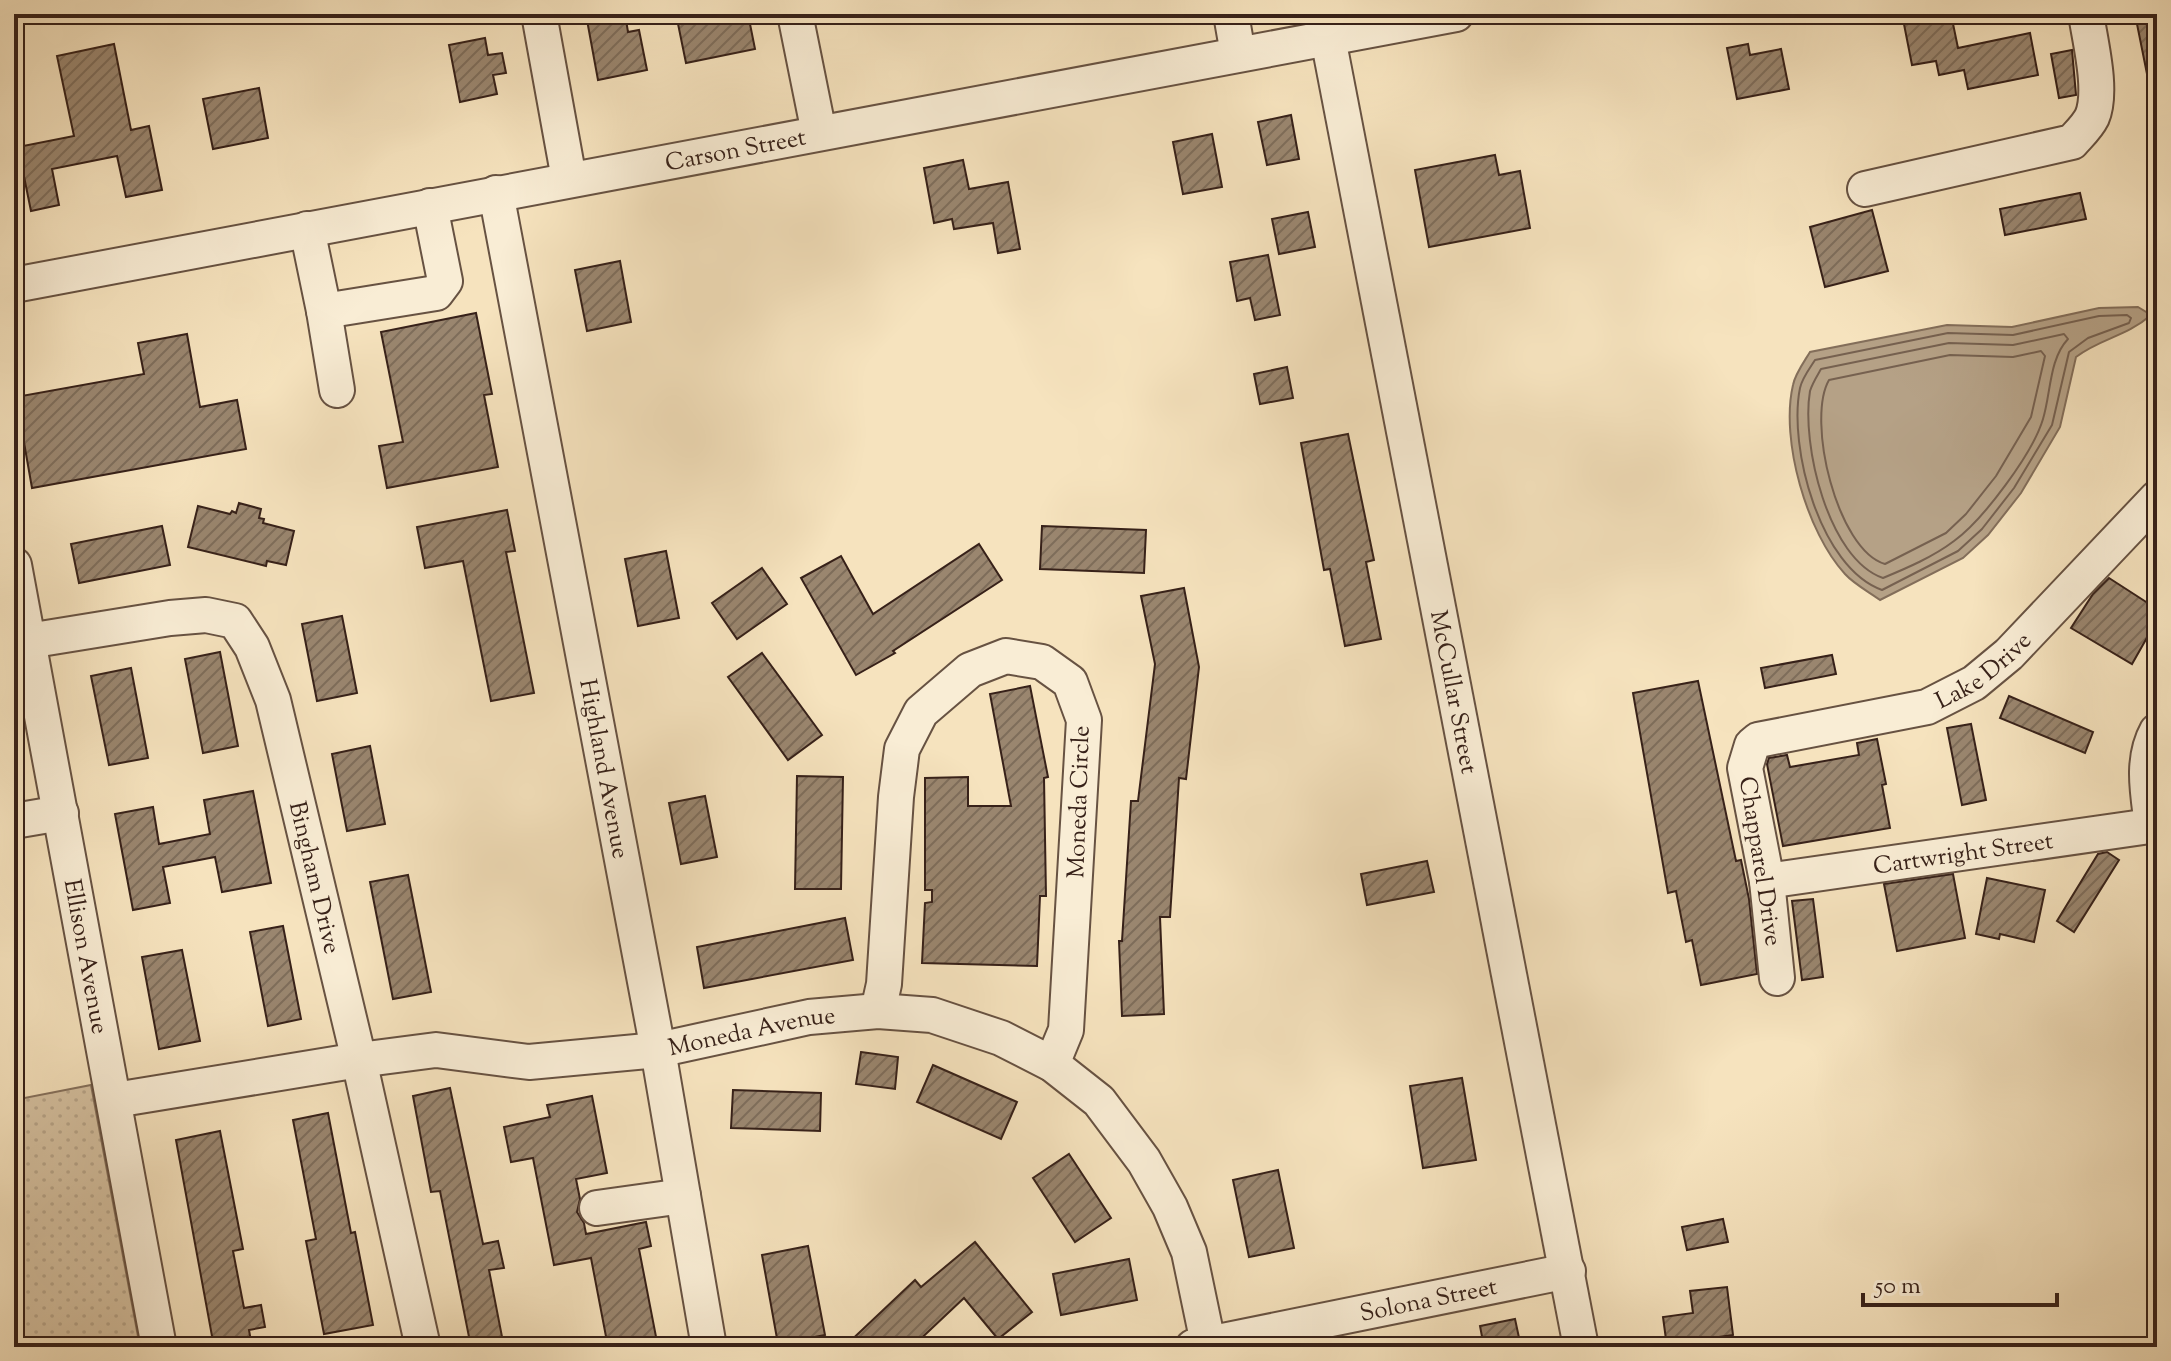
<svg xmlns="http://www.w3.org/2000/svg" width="2171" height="1361" viewBox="0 0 2171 1361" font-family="'Sorts Mill Goudy',serif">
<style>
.park{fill:url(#park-dots);stroke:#86725e;stroke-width:2}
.water{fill:#b5a186;stroke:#836e5a;stroke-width:2}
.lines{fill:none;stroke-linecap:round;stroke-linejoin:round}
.shore{stroke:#766150;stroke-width:2}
.building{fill:url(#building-hatch);stroke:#372119;stroke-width:2}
.minor-casing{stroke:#675242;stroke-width:38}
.minor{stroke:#f9edd5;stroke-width:34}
.labels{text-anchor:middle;stroke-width:6;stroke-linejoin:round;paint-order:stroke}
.street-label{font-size:24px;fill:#372119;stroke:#f9edd5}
</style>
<defs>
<pattern id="park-dots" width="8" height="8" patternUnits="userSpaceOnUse" patternTransform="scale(2)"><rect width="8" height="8" fill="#d6c2a2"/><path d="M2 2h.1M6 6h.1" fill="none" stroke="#b8a68b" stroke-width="1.8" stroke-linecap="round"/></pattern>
<pattern id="building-hatch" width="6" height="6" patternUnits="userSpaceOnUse" patternTransform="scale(2)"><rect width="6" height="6" fill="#9a866f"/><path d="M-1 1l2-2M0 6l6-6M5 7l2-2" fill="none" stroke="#7e6d5a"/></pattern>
</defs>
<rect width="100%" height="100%" fill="#f6e3be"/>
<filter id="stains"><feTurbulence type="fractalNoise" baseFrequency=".0025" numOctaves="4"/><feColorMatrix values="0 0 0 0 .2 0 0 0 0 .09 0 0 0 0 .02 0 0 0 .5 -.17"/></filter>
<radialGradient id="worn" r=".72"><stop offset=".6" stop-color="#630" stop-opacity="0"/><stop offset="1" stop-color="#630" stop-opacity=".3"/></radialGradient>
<polygon class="park" points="91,1085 140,1347 14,1347 14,1100"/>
<path class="water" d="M2138,307L2151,315C2126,337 2101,338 2076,357L2060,427L2021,493L1988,535L1963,558L1880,600C1869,592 1854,584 1845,574C1807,533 1780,440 1793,385C1795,374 1804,362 1810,352L1947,325L2012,327L2099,308Z"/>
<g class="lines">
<g class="shore">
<path d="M2127,315L2131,318L2129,323L2088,338L2069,352L2052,425L2014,488L1982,529L1958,551L1882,590C1820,568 1788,447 1800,388C1802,378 1810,368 1815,360L1948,333L2013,335L2099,316Z"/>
<path d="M2064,334L2068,339C2049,359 2051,393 2043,419C2033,453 1983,520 1954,541C1933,557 1907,568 1883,578C1828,559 1801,444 1810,391C1812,384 1817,376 1821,369L1949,343L2013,345Z"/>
<path d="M2041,351L2045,356L2031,417L1996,476L1966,514L1946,533L1885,564C1837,550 1806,420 1829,380L1950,355L2013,357Z"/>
</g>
</g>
<g class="building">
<polygon points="625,14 628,32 639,30 647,70 598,80 587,20"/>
<polygon points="676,14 748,14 755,49 686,63"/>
<polygon points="1902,14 1951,14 1958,48 2030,33 2038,75 1968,89 1964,70 1939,75 1936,61 1912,65"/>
<polygon points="2135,14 2157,14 2157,73 2147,74"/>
<polygon points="485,38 488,55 502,53 506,73 493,75 497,94 460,102 449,45"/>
<polygon points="114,44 131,130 149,126 162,190 126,197 117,156 52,169 59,205 31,211 18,147 74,136 57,56"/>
<polygon points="1748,44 1750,55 1781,49 1789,89 1737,99 1727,48"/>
<polygon points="2072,50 2076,95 2059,98 2051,54"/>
<polygon points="259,88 268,138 213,149 203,99"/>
<polygon points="1291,115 1299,159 1267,165 1258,122"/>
<polygon points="1212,134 1222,187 1183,194 1173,142"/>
<polygon points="1495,155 1499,175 1520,171 1530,228 1429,247 1415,170"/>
<polygon points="963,160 969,189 1008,182 1020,249 998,253 993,223 954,229 952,219 934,223 924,168"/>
<polygon points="2080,193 2086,219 2005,235 2000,209"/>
<polygon points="1872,210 1888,271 1825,287 1810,227"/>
<polygon points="1308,212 1315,247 1279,254 1272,219"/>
<polygon points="1268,255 1280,315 1255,320 1250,298 1237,301 1230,262"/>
<polygon points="620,261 631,322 587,331 575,270"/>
<polygon points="476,313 492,394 484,395 498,467 387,488 379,446 403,442 381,332"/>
<polygon points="187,334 200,407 237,400 246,449 32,488 16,397 144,374 138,343"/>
<polygon points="1287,367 1293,398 1260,404 1254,374"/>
<polygon points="1348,434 1374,560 1366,562 1381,639 1345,646 1330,569 1324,570 1301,443"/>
<polygon points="239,503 261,509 259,518 264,519 263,523 294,531 286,565 267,561 266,566 188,547 198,506 230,514 232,511 236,513"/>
<polygon points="507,510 515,551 506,552 534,693 491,701 463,561 425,568 417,527"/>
<polygon points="162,526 170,565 79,583 71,544"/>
<polygon points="1042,526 1146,530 1144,573 1040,569"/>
<polygon points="979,544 1002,580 893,651 895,653 856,675 801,578 841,556 873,614"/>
<polygon points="666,551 679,618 638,626 625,559"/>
<polygon points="762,568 787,604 737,639 712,603"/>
<polygon points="2109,578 2157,609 2157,620 2132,664 2071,628 2093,594"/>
<polygon points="1184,588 1199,667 1186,779 1179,778 1170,917 1160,917 1164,1014 1122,1016 1119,941 1122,941 1131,801 1138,801 1155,664 1141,596"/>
<polygon points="342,616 357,693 317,701 302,624"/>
<polygon points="220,652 238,746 203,753 185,659"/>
<polygon points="762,653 822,735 788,760 728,677"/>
<polygon points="1832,655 1836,674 1765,688 1761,668"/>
<polygon points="131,668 148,758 109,765 91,676"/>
<polygon points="1698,681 1736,861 1741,860 1749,899 1757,974 1701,985 1692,940 1686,942 1676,891 1668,893 1633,693"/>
<polygon points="1030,686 1048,777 1044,778 1046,896 1040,896 1037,966 922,963 925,903 932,902 932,890 925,890 925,778 968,777 968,806 1011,806 990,694"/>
<polygon points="2009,696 2093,732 2085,753 2000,718"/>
<polygon points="1971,724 1986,800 1962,805 1947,728"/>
<polygon points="1877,739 1886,784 1882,785 1890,828 1783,846 1767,764 1769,758 1787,755 1790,767 1859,755 1857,743"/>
<polygon points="370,746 385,824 347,831 332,754"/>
<polygon points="797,776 843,777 841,889 795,889"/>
<polygon points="253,791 271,883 222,892 215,857 163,867 170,903 133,910 115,814 153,807 159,844 210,834 204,800"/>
<polygon points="705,796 717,857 681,864 669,803"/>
<polygon points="2107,852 2119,860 2074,932 2057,921 2098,854"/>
<polygon points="1427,861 1434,892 1367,905 1361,874"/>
<polygon points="1953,874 1965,938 1897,951 1884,884"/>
<polygon points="408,875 431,992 393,999 370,882"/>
<polygon points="1987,878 2045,890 2034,942 2000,934 1999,939 1976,934"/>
<polygon points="1813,899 1823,977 1802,980 1792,901"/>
<polygon points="845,918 853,960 704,988 697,947"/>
<polygon points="283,926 301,1019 268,1026 250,932"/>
<polygon points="182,950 200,1041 159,1049 142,957"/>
<polygon points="861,1052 898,1057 895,1089 856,1084"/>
<polygon points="933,1065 1017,1102 1001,1139 917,1102"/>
<polygon points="1462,1078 1476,1160 1423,1168 1410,1086"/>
<polygon points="450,1088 483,1244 498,1241 504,1268 489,1270 504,1347 471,1347 440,1191 431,1192 413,1096"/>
<polygon points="733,1090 821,1093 820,1131 731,1128"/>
<polygon points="592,1096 607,1173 576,1179 580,1199 577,1212 584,1223 586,1234 646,1222 651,1246 639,1249 658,1347 608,1347 591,1258 554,1265 533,1158 511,1162 504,1127 550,1117 547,1105"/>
<polygon points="328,1113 351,1233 355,1232 373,1325 324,1334 306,1241 316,1239 293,1120"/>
<polygon points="220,1131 243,1249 233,1251 244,1308 261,1305 265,1327 249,1330 252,1347 214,1347 176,1140"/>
<polygon points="1069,1154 1111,1218 1075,1242 1033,1178"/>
<polygon points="1278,1170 1294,1248 1249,1257 1233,1180"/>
<polygon points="1723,1219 1728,1242 1687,1250 1682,1227"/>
<polygon points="975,1242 1032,1312 998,1339 964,1298 912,1347 844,1347 915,1280 921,1287"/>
<polygon points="808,1246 825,1335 778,1344 762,1255"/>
<polygon points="1129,1259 1137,1300 1061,1315 1053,1274"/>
<polygon points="1727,1287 1733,1335 1711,1338 1712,1347 1667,1347 1663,1317 1693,1313 1690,1291"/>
<polygon points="1515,1319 1521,1347 1484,1347 1480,1326"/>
</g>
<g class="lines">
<g class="minor-casing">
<g id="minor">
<polyline points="539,14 569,179"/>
<polyline points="795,14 819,133"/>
<polyline points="1231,14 1238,54"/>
<path id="s1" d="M1328,38L1581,1347"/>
<path d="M1865,189L2072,142C2079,134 2087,127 2092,117C2103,91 2090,41 2086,14"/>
<path id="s2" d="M496,193L658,1050L709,1347"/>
<polyline points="307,229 324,311 436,293 445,281 430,206"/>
<path id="s3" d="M14,285L1456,14"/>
<polyline points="324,311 337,390"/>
<path id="s4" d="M14,565L159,1347"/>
<path id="s5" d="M28,641L170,618L206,615L235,621L252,647L273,700L359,1060L423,1347"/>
<polyline points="14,821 61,813"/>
<path d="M2152,825C2148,793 2141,760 2157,731"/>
<path id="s6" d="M1767,881L2157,825"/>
<path id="s7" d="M1777,978L1767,881L1745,768L1752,745L1758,740L1927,707L1974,683L2009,654L2157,498"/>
<polyline points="878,1011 884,984 896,797 902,749 921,712 970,670 1006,656 1042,662 1070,682 1084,720 1066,1030 1052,1064"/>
<path id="s8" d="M115,1100L359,1060L436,1050L529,1062L658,1050L809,1017L878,1011L932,1015L1001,1038L1052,1064L1099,1101L1144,1161L1170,1207L1189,1252L1208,1343"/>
<polyline points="597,1208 683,1196"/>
<path id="s9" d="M1193,1347L1568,1271"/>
</g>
</g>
<use href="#minor" class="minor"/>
</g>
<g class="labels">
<g class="street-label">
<text dy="8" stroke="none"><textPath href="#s3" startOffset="734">Carson Street</textPath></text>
<text dy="8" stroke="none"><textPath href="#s7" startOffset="484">Lake Drive</textPath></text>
<text dy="8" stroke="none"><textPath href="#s1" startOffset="666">McCullar Street</textPath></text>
<text dy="8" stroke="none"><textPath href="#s2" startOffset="586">Highland Avenue</textPath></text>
<text transform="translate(1078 802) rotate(-88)" y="8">Moneda Circle</text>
<text dy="8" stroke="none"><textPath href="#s6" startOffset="198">Cartwright Street</textPath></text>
<text transform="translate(1761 861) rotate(81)" y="8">Chapparel Drive</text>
<text dy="8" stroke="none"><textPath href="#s5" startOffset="480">Bingham Drive</textPath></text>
<text dy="8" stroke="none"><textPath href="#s4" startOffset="398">Ellison Avenue</textPath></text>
<text dy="8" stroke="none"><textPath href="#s8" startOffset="644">Moneda Avenue</textPath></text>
<text dy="8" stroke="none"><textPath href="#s9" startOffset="240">Solona Street</textPath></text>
</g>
</g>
<rect width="2171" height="1361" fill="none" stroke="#f6e3be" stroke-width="48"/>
<rect x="16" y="16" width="2139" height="1329" fill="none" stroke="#372119" stroke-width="4"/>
<rect x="24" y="24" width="2123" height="1313" fill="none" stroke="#372119" stroke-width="2"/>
<path d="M1863 1293v12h194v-12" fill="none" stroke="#372119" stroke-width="4"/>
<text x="1875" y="1293" font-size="24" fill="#372119" stroke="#f9edd5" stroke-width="6" paint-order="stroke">50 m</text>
<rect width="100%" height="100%" filter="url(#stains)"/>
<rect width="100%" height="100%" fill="url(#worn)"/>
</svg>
